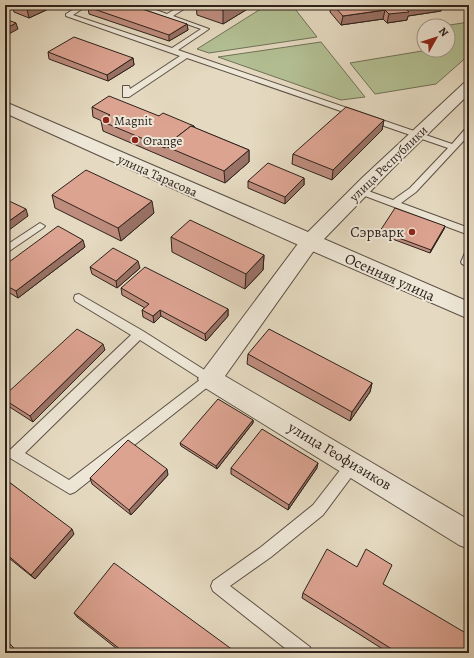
<svg xmlns="http://www.w3.org/2000/svg" width="474" height="658" viewBox="0 0 474 658" font-family="Alegreya,serif">
<style>
.green{fill:#b3c094;stroke:#707158}
.lines{fill:none;stroke-linecap:round;stroke-linejoin:round}
.service-casing{stroke:#5b5045;stroke-width:2}
.minor-casing{stroke:#5b5045;stroke-width:2}
.tertiary-casing{stroke:#5b5045;stroke-width:2}
.service{fill:#eee7d7;fill-rule:evenodd}
.minor{fill:#eee7d7;fill-rule:evenodd}
.tertiary{fill:#eee7d7;fill-rule:evenodd}
.wall{fill:#bd8c7d;stroke:#2d221c}
.shaded-wall{fill:#9a7266;stroke:#2d221c}
.building{fill:#dca391;stroke:#2d221c}
.poi-dot{fill:#8f2418;stroke:#eee7d7;stroke-width:1.5}
.labels{text-anchor:middle;stroke-width:4;stroke-linejoin:round;paint-order:stroke}
.far-poi-label{font-size:13px;fill:#2d221c;stroke:#eee7d7;text-anchor:start}
.far-street-label{font-size:13px;fill:#2d221c;stroke:#eee7d7}
.poi-label{font-size:15px;fill:#2d221c;stroke:#eee7d7;text-anchor:end}
.street-label{font-size:15px;fill:#2d221c;stroke:#eee7d7}
</style>
<rect width="100%" height="100%" fill="#e5dac1"/>
<filter id="stains"><feTurbulence type="fractalNoise" baseFrequency=".005" numOctaves="4"/><feColorMatrix values="0 0 0 0 .2 0 0 0 0 .09 0 0 0 0 .02 0 0 0 .5 -.17"/></filter>
<radialGradient id="worn" r=".72"><stop offset=".6" stop-color="#630" stop-opacity="0"/><stop offset="1" stop-color="#630" stop-opacity=".3"/></radialGradient>
<g class="green">
<polygon points="267,5 301,5 295,9 317,37 209,53 197,49"/>
<polygon points="469,22 469,55 436,84 375,94 350,63 428,50 448,50 448,36 452,35 448,31 448,26 443,26"/>
<polygon points="321,42 365,97 341,100 218,57"/>
</g>
<g class="lines">
<g class="service-casing">
<g id="service">
<polygon points="7,5 15,5 5,11 5,6"/>
<polygon points="80,5 88,5 73,15 172,48 201,29 133,5 142,5 167,14 182,5 190,5 173,16 209,29 178,50 452,144 466,128 469,128 469,135 416,192 401,203 469,228 469,235 357,193 356,191 360,188 393,200 410,188 448,148 187,58 129,97 123,97 123,86 129,86 130,89 180,56 66,16 66,14"/>
<polygon points="40,223 45,226 43,228 5,254 5,246"/>
<polygon points="469,252 469,267 462,264 461,262 465,253"/>
<path d="M79,294L143,331L214,376L216,379L214,382L75,492L70,494L10,458L9,454L10,450L131,335L75,301L74,298L75,295ZM140,340L201,379L69,480L25,453Z"/>
<polygon points="353,458 358,460 359,464 358,468 323,515 271,557 230,586 310,647 312,653 291,653 213,591 211,586 213,581 261,547 313,505 348,460"/>
</g>
</g>
<g class="minor-casing">
<polygon id="minor" points="310,235 317,237 320,242 225,376 469,520 469,549 459,545 202,386 198,379 202,372 303,237"/>
</g>
<g class="tertiary-casing">
<polygon id="tertiary" points="469,82 469,94 394,167 324,239 469,302 469,319 303,247 5,113 5,102 10,104 308,232 362,178 464,83"/>
</g>
<use href="#service" class="service"/>
<use href="#minor" class="minor"/>
<use href="#tertiary" class="tertiary"/>
</g>
<g class="wall">
<polygon points="12,5 57,5 29,18 14,12"/>
<polygon points="196,5 254,5 223,24 197,15"/>
<polygon points="331,5 442,5 441,11 408,16 407,20 387,23 383,19 341,25 330,12"/>
<polygon points="88,7 187,24 188,30 169,41 89,14"/>
<polygon points="48,52 133,58 134,65 108,81 49,59"/>
<polygon points="92,107 159,116 194,126 195,128 249,150 249,162 225,183 103,131 101,121 102,121 93,117"/>
<polygon points="384,120 382,130 332,180 292,164 293,154"/>
<polygon points="304,178 304,185 285,204 248,188 248,181"/>
<polygon points="52,195 154,213 121,241 55,208"/>
<polygon points="445,226 444,229 430,253 379,234 380,231"/>
<polygon points="171,237 264,255 263,270 245,289 172,252"/>
<polygon points="85,247 18,298 5,290 5,265"/>
<polygon points="90,267 140,268 117,288 92,274"/>
<polygon points="121,288 228,309 228,316 206,341 161,316 154,323 143,317 142,310 145,308 122,295"/>
<polygon points="105,350 33,422 5,404 5,395"/>
<polygon points="248,354 372,383 370,392 350,421 247,364"/>
<polygon points="253,420 253,423 217,469 181,446 180,443"/>
<polygon points="231,468 317,468 288,510 231,474"/>
<polygon points="168,475 131,515 92,484 90,478"/>
<polygon points="5,479 74,534 35,579 5,555"/>
<polygon points="383,584 469,653 389,653 302,598 303,593"/>
<polygon points="74,613 237,653 122,653 77,617"/>
</g>
<g class="shaded-wall">
<polygon points="26,5 57,5 29,18"/>
<polygon points="231,5 254,5 223,24 223,10"/>
<polygon points="424,5 442,5 441,11 408,16 407,20 387,23 389,14 405,8"/>
<polygon points="385,10 383,19 341,25 343,16"/>
<polygon points="16,23 18,29 5,36 5,29"/>
<polygon points="187,24 188,30 169,41 169,35"/>
<polygon points="133,58 134,65 108,81 107,75"/>
<polygon points="384,120 382,130 332,180 333,170"/>
<polygon points="249,150 249,162 225,183 224,171"/>
<polygon points="304,178 304,185 285,204 285,197"/>
<polygon points="152,201 154,213 121,241 118,228"/>
<polygon points="26,209 28,216 5,233 5,224"/>
<polygon points="445,226 444,229 430,253 431,250"/>
<polygon points="83,240 85,247 18,298 16,291"/>
<polygon points="264,255 263,270 245,289 246,274"/>
<polygon points="138,261 140,268 117,288 116,281"/>
<polygon points="228,309 228,316 206,341 205,334"/>
<polygon points="160,310 161,316 154,323 153,316"/>
<polygon points="103,344 105,350 33,422 30,416"/>
<polygon points="372,383 370,392 350,421 352,412"/>
<polygon points="253,420 253,423 217,469 216,466"/>
<polygon points="318,463 317,468 288,510 289,505"/>
<polygon points="167,469 168,475 131,515 129,510"/>
<polygon points="72,529 74,534 35,579 31,575"/>
</g>
<g class="building">
<polygon points="93,5 130,5 187,24 169,35 88,7"/>
<polygon points="207,5 231,5 223,10"/>
<polygon points="333,5 424,5 405,8 409,12 389,14 385,10 343,16"/>
<polygon points="5,19 16,23 5,29"/>
<polygon points="74,37 133,58 107,75 48,52"/>
<polygon points="109,96 159,116 163,113 194,126 193,127 191,126 165,146 165,148 101,121 110,115 92,107"/>
<polygon points="346,107 384,120 333,170 293,154"/>
<polygon points="191,126 249,150 224,171 165,146"/>
<polygon points="268,163 304,178 285,197 248,181"/>
<polygon points="86,170 152,201 118,228 52,195"/>
<polygon points="7,200 26,209 5,224 5,201"/>
<polygon points="395,208 445,226 431,250 380,231"/>
<polygon points="190,220 264,255 246,274 171,237"/>
<polygon points="58,226 83,240 16,291 5,285 5,265"/>
<polygon points="113,248 138,261 116,281 90,267"/>
<polygon points="145,267 228,309 205,334 160,310 153,316 142,310 149,304 121,288"/>
<polygon points="77,329 103,344 30,416 5,400 5,395"/>
<polygon points="269,329 372,383 352,412 248,354"/>
<polygon points="218,399 253,420 216,466 180,443"/>
<polygon points="262,429 318,463 289,505 231,468"/>
<polygon points="128,440 167,469 129,510 90,478"/>
<polygon points="5,479 72,529 31,575 5,553"/>
<polygon points="327,549 357,567 366,549 392,565 383,584 469,635 469,653 398,653 303,593"/>
<polygon points="114,563 237,653 125,653 74,613"/>
<polygon points="5,639 19,653 5,653"/>
</g>
<g class="poi-dot">
<circle cx="106" cy="120" r="4"/>
<circle cx="135" cy="140" r="4"/>
<circle cx="412" cy="232" r="4"/>
</g>
<g class="labels">
<g class="far-poi-label">
<text x="114" y="125">Magnit</text>
<text x="143" y="145">Orange</text>
</g>
<g class="far-street-label">
<text transform="translate(388 163) rotate(-44)" y="5">улица Республики</text>
<text transform="translate(158 175) rotate(24)" y="5">улица Тарасова</text>
</g>
<g class="poi-label">
<text x="404" y="237">Сэрварк</text>
</g>
<g class="street-label">
<text transform="translate(390 277) rotate(24)" y="5">Осенняя улица</text>
<text transform="translate(340 456) rotate(31)" y="5">улица Геофизиков</text>
</g>
</g>
<rect width="474" height="658" fill="none" stroke="#e5dac1" stroke-width="20"/>
<rect x="6" y="6" width="462" height="646" fill="none" stroke="#2d221c" stroke-width="2"/>
<rect x="10" y="10" width="454" height="638" fill="none" stroke="#2d221c"/>
<g transform="translate(436 38) rotate(51)"><circle r="19" fill="#eee7d7" stroke="#a1988c"/>
<path d="M0-3L7 15L0 10L-7 15Z" fill="#8f2418"/>
<text y="-6" font-size="11" font-weight="bold" text-anchor="middle" fill="#2d221c">N</text>
</g>
<rect width="100%" height="100%" filter="url(#stains)"/>
<rect width="100%" height="100%" fill="url(#worn)"/>
</svg>
